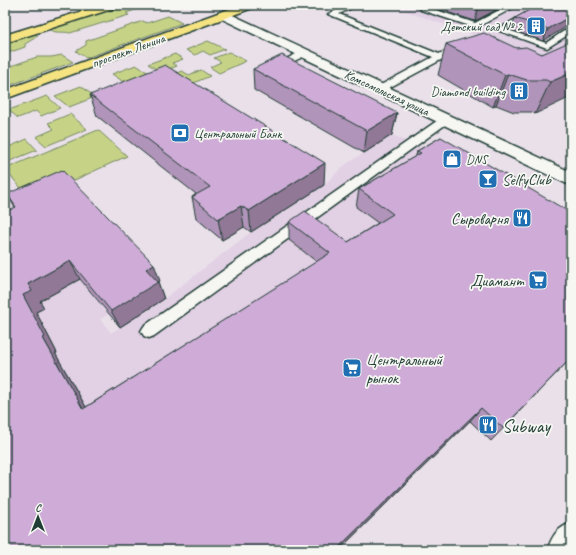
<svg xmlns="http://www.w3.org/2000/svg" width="576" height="555" viewBox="0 0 576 555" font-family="Caveat,sans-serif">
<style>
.built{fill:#e2d0e4}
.green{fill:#c6d387;stroke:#72885e}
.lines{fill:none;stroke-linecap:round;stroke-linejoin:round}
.lane-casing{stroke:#1f3d34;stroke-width:3}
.secondary-casing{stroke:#1f3d34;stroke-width:3}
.primary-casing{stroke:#1f3d34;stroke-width:3}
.lane{fill:#f6f6f2;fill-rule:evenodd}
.secondary{fill:#f6f6f2;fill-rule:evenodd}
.primary{fill:#f5e382;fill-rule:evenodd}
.wall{fill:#b194b9;stroke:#1f3d34}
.shaded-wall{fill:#907896;stroke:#1f3d34}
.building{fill:#ceacd7;stroke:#1f3d34}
.labels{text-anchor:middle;stroke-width:3.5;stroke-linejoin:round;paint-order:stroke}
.far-poi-label{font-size:13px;fill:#1f3d34;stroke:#f6f6f2;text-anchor:end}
.far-street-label{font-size:13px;fill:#1f3d34;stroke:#f6f6f2}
.poi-label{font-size:16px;fill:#1f3d34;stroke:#f6f6f2;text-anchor:start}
.near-poi-label{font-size:19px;fill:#1f3d34;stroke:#f6f6f2;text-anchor:start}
</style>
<rect width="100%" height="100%" fill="#eae0ea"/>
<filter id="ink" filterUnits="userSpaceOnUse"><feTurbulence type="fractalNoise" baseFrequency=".025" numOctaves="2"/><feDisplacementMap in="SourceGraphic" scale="8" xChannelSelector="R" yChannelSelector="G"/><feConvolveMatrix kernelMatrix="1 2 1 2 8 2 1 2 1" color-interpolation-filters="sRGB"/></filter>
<g filter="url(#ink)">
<g class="built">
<polygon points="394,5 571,5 571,54 556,64 391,6"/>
<polygon points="392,135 436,155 356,207 389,231 5,480 5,196 70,284 80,279 109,314 100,319 111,333 164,299 251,232 324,185 345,165"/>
</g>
<g class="green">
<path d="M126,5L148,6L126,13L129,15L70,33C63,31 54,34 49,29Z"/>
<polygon points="168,16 182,23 86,58 76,51 86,45 86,41 143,21 147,23"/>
<polygon points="34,34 38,36 25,44 25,47 5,54 5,43"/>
<polygon points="208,41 225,49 210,55 203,51 195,55 186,50"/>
<polygon points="229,52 246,61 219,73 210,67 221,62 214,58"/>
<polygon points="175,54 183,59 172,63 177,66 161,72 148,64"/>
<polygon points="62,55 73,62 5,87 5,68 37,57 51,57"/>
<polygon points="136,65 152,75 128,85 112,74"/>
<polygon points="201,70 210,76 184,87 168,76 182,71 189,75"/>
<polygon points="81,86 95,97 69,107 55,96"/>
<polygon points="47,96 60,108 41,116 36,111 18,118 9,110"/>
<polygon points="70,114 87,129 46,146 36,137 54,129 48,123"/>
<polygon points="98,130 127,156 31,200 5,169"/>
<polygon points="27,139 37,150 5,163 5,143 9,147"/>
</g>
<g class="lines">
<g class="lane-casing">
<g id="lane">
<path d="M348,5H358L339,14L439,54C447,50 457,45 465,52L461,55L452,54L383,91H377L375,89L377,87L433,57L328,14Z"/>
<polygon points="424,5 434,5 430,8 475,23 509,5 518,5 476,28 421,10 420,8"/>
<polygon points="526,13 529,13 533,15 508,30 546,43 564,31 570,31 571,33 547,48 497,30"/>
<polygon points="304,50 308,53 307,55 277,69 274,70 270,67"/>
<polygon points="445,117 449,118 450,120 449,122 154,336 149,338 144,336 141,331 144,326 441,118"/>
</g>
</g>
<g class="secondary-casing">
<g id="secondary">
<polygon points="224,11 571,172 571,185 565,183 220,18 218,15 220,12"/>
<path d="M571,523V550H547C553,535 556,529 571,523Z"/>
</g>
</g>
<g class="primary-casing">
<g id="primary">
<polygon points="102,5 120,5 118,7 5,43 5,35"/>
<polygon points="240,5 257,5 255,7 5,99 5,90"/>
</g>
</g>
<use href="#lane" class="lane"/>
<use href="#secondary" class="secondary"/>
<use href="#primary" class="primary"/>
</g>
<g class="wall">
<polygon points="435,5 506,5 475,21 434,8"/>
<polygon points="571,10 543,41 511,30 515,18"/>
<polygon points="446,44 516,48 542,54 571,44 535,114 532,112 514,112 496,105 493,107 438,75"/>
<polygon points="253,69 397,113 392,135 364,153 254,90"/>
<polygon points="90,95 324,185 251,232 244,227 222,240 196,218 192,197 196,194 97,116"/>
<polygon points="441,137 571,358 491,441 470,421 339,550 5,550 15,208 7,194 160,281 158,282 164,299 120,327 80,279 40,301 44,308 36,312 57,353 55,353 86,407 317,262 289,240 289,222 348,242 378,223 356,207 359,189 416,156 417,151"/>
</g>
<g class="shaded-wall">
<polygon points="488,5 506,5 475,21 478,10"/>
<polygon points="571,16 571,24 543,41 548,29"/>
<polygon points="571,73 571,97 535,114 550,82"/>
<polygon points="508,74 496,105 493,107 505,75"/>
<polygon points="397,113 392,135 364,153 367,131"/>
<polygon points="325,163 324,185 251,232 249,211"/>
<polygon points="241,206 244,227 222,240 218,219"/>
<polygon points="70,261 80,279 40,301 44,308 36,312 57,353 55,353 95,423 83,409 43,338 23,295 28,284"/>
<polygon points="154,264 160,281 158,282 164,299 120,327 111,311 146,269"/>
<polygon points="481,408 470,421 339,550 336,550"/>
</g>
<g class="building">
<polygon points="463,5 488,5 478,10"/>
<polygon points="538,5 555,5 571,10 571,16 548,29 515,18"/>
<polygon points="484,33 516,48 526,47 542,54 567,43 571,44 571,73 550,82 546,80 527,80 508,74 505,75 446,44"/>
<polygon points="282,55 397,113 367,131 253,69"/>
<polygon points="165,65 325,163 249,211 241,206 218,219 192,197 210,187 90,95"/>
<polygon points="441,137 571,213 571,358 503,428 481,408 336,550 5,550 5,212 16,207 7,194 62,170 154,264 146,269 158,282 111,311 70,261 28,284 32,291 23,295 45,337 43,338 83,409 330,253 289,222 305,211 348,242 393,214 359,189 421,153 417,151"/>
</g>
</g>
<defs>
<g id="building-square" transform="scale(1)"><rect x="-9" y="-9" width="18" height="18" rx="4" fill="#1f6fb2" stroke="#f6f6f2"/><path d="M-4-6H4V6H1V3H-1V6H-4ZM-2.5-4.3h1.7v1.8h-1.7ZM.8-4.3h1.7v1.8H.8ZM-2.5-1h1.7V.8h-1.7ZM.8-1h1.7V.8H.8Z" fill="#fff"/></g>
<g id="bank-square" transform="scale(1)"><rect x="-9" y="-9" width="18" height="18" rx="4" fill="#1f6fb2" stroke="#f6f6f2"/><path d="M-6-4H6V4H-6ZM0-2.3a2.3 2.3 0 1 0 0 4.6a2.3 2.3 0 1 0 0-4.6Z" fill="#fff"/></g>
<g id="shop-square" transform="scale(1)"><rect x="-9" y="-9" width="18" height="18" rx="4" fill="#1f6fb2" stroke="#f6f6f2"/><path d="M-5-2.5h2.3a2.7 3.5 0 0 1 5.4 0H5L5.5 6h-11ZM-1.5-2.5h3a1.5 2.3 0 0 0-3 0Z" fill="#fff"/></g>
<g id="bar-square" transform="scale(1)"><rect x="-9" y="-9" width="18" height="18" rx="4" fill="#1f6fb2" stroke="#f6f6f2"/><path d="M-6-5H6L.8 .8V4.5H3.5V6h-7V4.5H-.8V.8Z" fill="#fff"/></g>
<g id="restaurant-square" transform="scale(1)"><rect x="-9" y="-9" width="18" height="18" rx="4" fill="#1f6fb2" stroke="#f6f6f2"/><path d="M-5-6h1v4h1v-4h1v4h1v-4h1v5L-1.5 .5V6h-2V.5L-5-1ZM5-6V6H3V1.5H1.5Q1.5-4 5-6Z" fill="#fff"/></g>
<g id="supermarket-square" transform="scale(1)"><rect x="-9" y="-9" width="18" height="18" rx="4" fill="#1f6fb2" stroke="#f6f6f2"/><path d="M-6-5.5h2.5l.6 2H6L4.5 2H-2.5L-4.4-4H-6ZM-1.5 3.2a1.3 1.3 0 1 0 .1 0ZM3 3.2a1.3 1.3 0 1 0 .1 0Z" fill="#fff"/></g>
</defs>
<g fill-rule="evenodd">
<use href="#building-square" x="536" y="26"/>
<use href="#building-square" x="519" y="91"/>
<use href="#bank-square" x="180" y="133"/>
<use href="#shop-square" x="452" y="159"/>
<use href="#bar-square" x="488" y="179"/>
<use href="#restaurant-square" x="522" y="218"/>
<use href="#supermarket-square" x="538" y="280"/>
<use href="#supermarket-square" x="352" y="368"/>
<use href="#restaurant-square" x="488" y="425"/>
</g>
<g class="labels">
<g class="far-poi-label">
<text x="522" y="31">Детский сад № 2</text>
<text x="505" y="96">Diamond building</text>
<text x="194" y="138" text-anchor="start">Центральный Банк</text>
<text x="466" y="164" text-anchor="start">DNS</text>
</g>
<g class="far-street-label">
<text transform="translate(128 50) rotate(-20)" y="5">проспект Ленина</text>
<text transform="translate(387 92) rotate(25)" y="5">Комсомольская улица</text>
</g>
<g class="poi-label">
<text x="502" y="185">SelfyClub</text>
<text x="508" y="224" text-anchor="end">Сыроварня</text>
<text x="524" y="286" text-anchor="end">Диамант</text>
<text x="366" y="365">Центральный<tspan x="366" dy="18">рынок</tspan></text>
</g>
<g class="near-poi-label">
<text x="502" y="432">Subway</text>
</g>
</g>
<rect width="576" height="555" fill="none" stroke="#f6f6f2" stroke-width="20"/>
<rect x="10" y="10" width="556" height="535" fill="none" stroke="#1f3d34" stroke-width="1.5" filter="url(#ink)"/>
<g transform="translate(38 517)" stroke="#f6f6f2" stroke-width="3" paint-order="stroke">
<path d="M0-3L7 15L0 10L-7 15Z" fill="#1f3d34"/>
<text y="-6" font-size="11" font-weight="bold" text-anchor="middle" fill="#1f3d34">С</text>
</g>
</svg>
